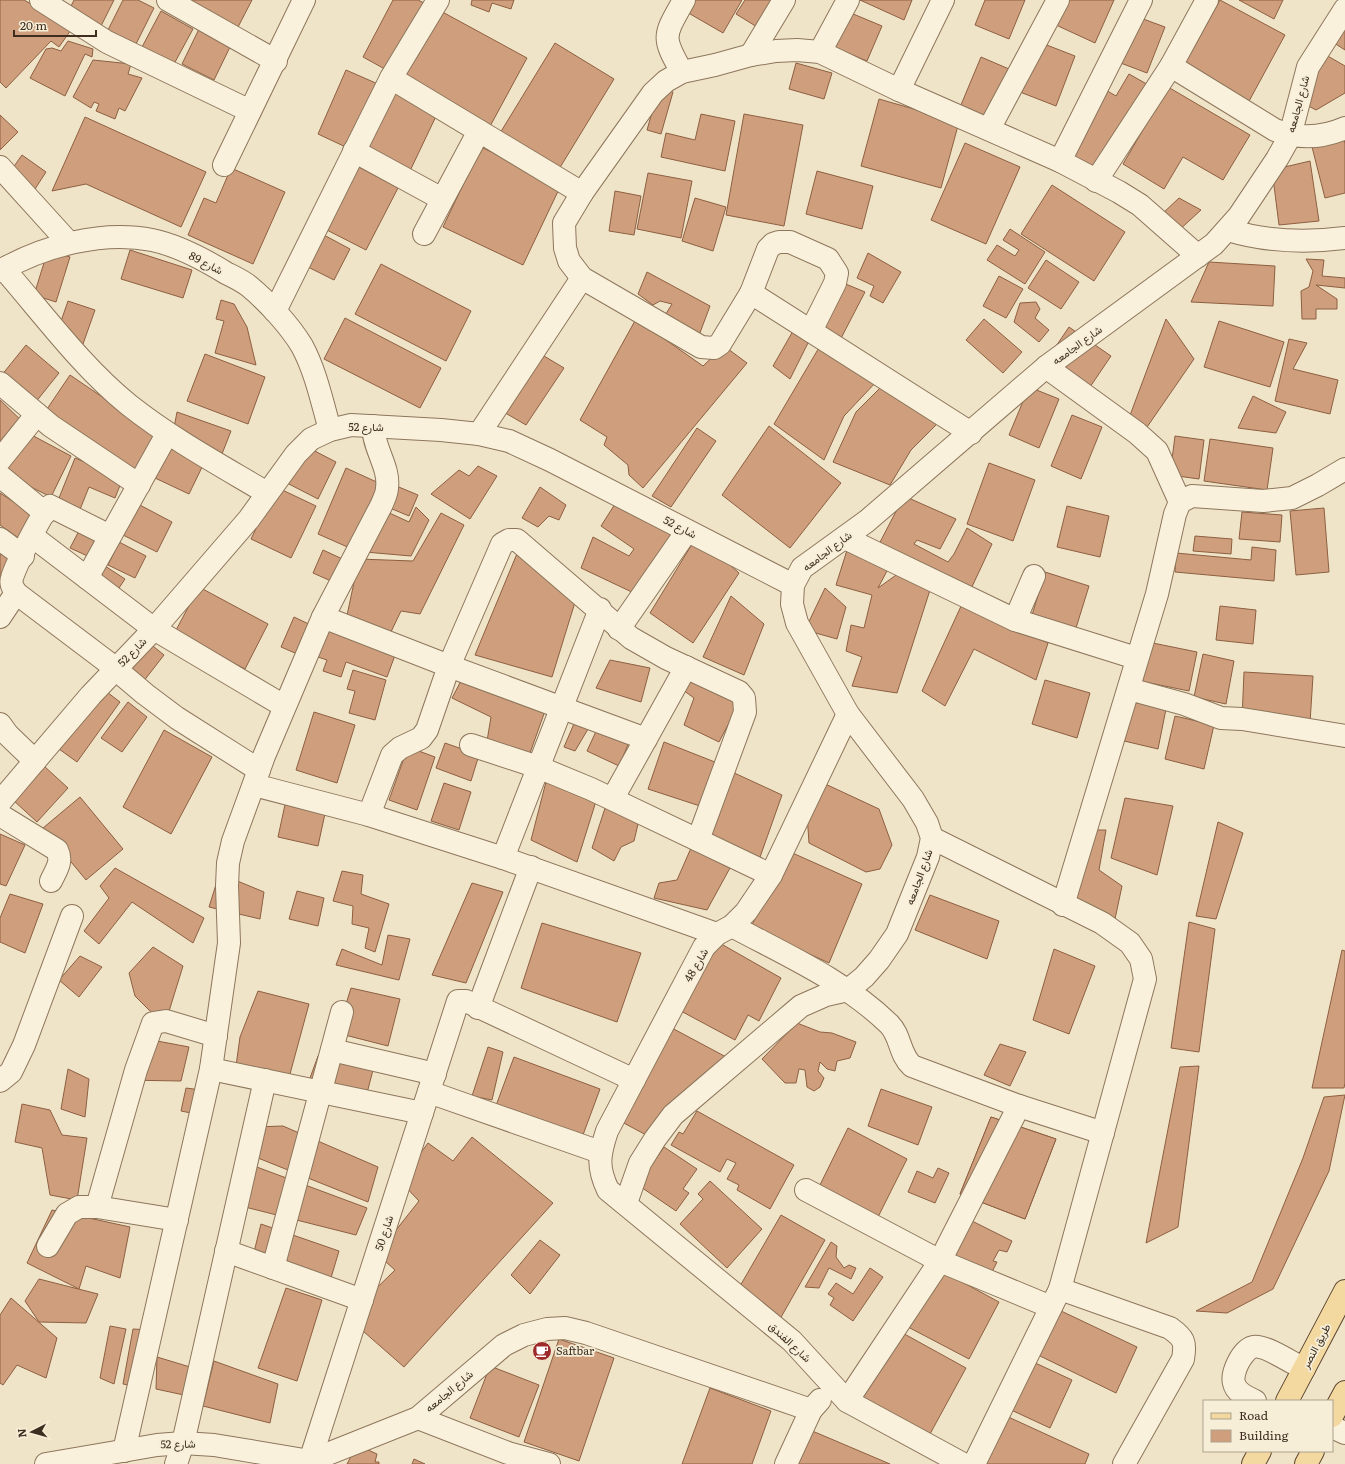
<svg xmlns="http://www.w3.org/2000/svg" width="1345" height="1464" viewBox="0 0 1345 1464" font-family="Literata,Vazirmatn,serif">
<style>
.building{fill:#cf9f7d;stroke:#8d5f41}
.lines{fill:none;stroke-linecap:round;stroke-linejoin:round}
.minor-casing{stroke:#8d765c;stroke-width:24}
.major-casing{stroke:#5b4430;stroke-width:24}
.minor{stroke:#faf1dc;stroke-width:22}
.major{stroke:#f3d9a0;stroke-width:22}
.labels{text-anchor:middle;stroke-width:3.5;stroke-linejoin:round;paint-order:stroke}
.street-label{font-size:11px;fill:#3d2e20;stroke:#f7eed8}
.poi-label{font-size:11px;fill:#3d2e20;stroke:#f7eed8;text-anchor:start}
</style>
<rect width="100%" height="100%" fill="#f0e4c8"/>
<g class="building">
<polygon points="0,0 24,0 73,27 59,47 51,41 6,88 0,82"/>
<polygon points="74,0 114,0 101,26 69,10"/>
<polygon points="123,0 138,0 154,8 136,44 108,30"/>
<polygon points="181,0 252,0 237,29"/>
<polygon points="393,0 418,0 428,5 392,73 363,57"/>
<polygon points="472,0 514,0 511,9 492,3 489,12 471,5"/>
<polygon points="692,0 742,0 723,33 685,11"/>
<polygon points="745,0 780,0 762,30 736,14"/>
<polygon points="860,0 912,0 904,20"/>
<polygon points="985,0 1025,0 1009,39 975,25"/>
<polygon points="1067,0 1114,0 1095,43 1056,25"/>
<polygon points="1220,0 1285,35 1248,103 1183,67"/>
<polygon points="1239,0 1283,0 1274,19"/>
<polygon points="437,9 527,58 488,130 398,81"/>
<polygon points="161,11 193,29 174,64 142,47"/>
<polygon points="846,11 882,26 867,61 831,46"/>
<polygon points="1135,16 1165,27 1147,73 1118,62"/>
<polygon points="1345,19 1345,50 1331,41"/>
<polygon points="199,29 231,45 214,80 182,64"/>
<polygon points="68,41 93,49 92,57 85,54 65,96 30,78 46,49 52,48 61,51"/>
<polygon points="1039,42 1075,56 1056,106 1020,92"/>
<polygon points="555,43 614,79 556,174 497,138"/>
<polygon points="1326,55 1345,66 1345,93 1316,110 1301,102"/>
<polygon points="981,57 1009,69 986,124 958,112"/>
<polygon points="93,60 131,64 128,74 142,78 125,111 119,108 115,119 96,111 99,104 94,102 91,108 73,97"/>
<polygon points="796,63 832,73 824,99 789,89"/>
<polygon points="346,70 378,84 350,149 318,134"/>
<polygon points="1129,74 1152,87 1096,177 1064,160 1104,89 1116,96"/>
<polygon points="393,87 439,110 409,173 362,149"/>
<polygon points="1168,87 1250,135 1223,180 1183,157 1164,189 1123,164"/>
<polygon points="659,88 673,92 661,134 647,130"/>
<polygon points="879,99 959,122 941,188 861,166"/>
<polygon points="701,114 735,121 725,171 661,157 666,133 695,140"/>
<polygon points="744,114 803,125 784,226 726,215"/>
<polygon points="0,115 18,132 0,150"/>
<polygon points="85,117 206,172 181,227 86,184 52,191"/>
<polygon points="1343,135 1345,144 1345,193 1325,198 1311,143"/>
<polygon points="965,143 1020,167 986,244 931,220"/>
<polygon points="481,147 561,185 523,265 443,227"/>
<polygon points="22,155 46,172 35,189 10,172"/>
<polygon points="1310,161 1319,221 1279,225 1272,170"/>
<polygon points="355,165 398,188 366,250 323,228"/>
<polygon points="231,168 285,192 253,264 188,235 204,198 216,203"/>
<polygon points="817,171 873,186 862,229 806,214"/>
<polygon points="648,173 692,181 681,238 637,229"/>
<polygon points="1052,185 1125,232 1094,281 1021,234"/>
<polygon points="615,191 641,196 634,235 609,231"/>
<polygon points="695,198 726,207 713,251 682,241"/>
<polygon points="1179,198 1201,210 1177,232 1161,215"/>
<polygon points="1010,229 1045,252 1025,284 987,260 997,245 1015,256 1019,250 1003,240"/>
<polygon points="322,234 350,249 334,280 306,266"/>
<polygon points="48,250 70,257 56,302 34,295"/>
<polygon points="130,250 192,270 183,298 121,279"/>
<polygon points="868,253 901,272 883,303 870,296 874,286 857,278"/>
<polygon points="1306,259 1324,260 1322,276 1345,278 1345,288 1316,285 1337,299 1337,309 1316,309 1316,319 1302,319 1301,291 1309,287 1313,271"/>
<polygon points="1046,260 1079,282 1061,309 1028,288"/>
<polygon points="1209,262 1275,266 1273,306 1191,302"/>
<polygon points="381,264 471,311 446,361 355,314"/>
<polygon points="647,272 710,306 698,338 664,317 672,304 660,301 653,305 638,294"/>
<polygon points="999,276 1023,289 1006,318 983,306"/>
<polygon points="836,280 865,292 837,346 812,332"/>
<polygon points="221,300 234,304 247,327 256,365 215,353 224,321 216,319"/>
<polygon points="68,301 95,310 83,344 59,327"/>
<polygon points="1036,302 1040,309 1035,318 1049,330 1039,342 1014,322 1020,303"/>
<polygon points="345,318 441,368 420,408 324,359"/>
<polygon points="636,319 703,366 724,346 747,363 643,488 629,475 628,465 604,445 607,437 580,420"/>
<polygon points="984,319 1022,352 1003,373 966,340"/>
<polygon points="1166,319 1194,359 1145,430 1129,418"/>
<polygon points="1219,321 1284,342 1270,387 1204,367"/>
<polygon points="1069,327 1111,356 1088,390 1046,361"/>
<polygon points="793,331 810,339 790,379 773,366"/>
<polygon points="1289,339 1307,343 1293,369 1338,380 1330,414 1275,401"/>
<polygon points="26,345 59,373 35,403 1,376"/>
<polygon points="820,346 877,381 844,416 824,460 774,424"/>
<polygon points="205,354 265,377 248,424 187,401"/>
<polygon points="544,356 564,368 526,425 502,411"/>
<polygon points="70,375 161,437 137,474 45,412"/>
<polygon points="884,384 940,421 911,450 890,485 833,462 856,412"/>
<polygon points="1029,387 1059,399 1039,448 1009,435"/>
<polygon points="1253,396 1286,412 1276,433 1238,428"/>
<polygon points="0,400 26,425 0,452"/>
<polygon points="177,412 231,431 220,459 173,433"/>
<polygon points="1072,415 1102,427 1081,479 1051,466"/>
<polygon points="769,426 841,483 790,548 722,495"/>
<polygon points="697,428 716,441 671,507 652,496"/>
<polygon points="26,432 71,456 51,497 5,474"/>
<polygon points="1175,436 1204,440 1199,479 1170,475"/>
<polygon points="1210,439 1273,448 1267,490 1204,481"/>
<polygon points="171,445 205,461 189,494 155,478"/>
<polygon points="305,446 336,462 318,499 287,483"/>
<polygon points="75,458 123,478 115,498 89,487 79,512 57,503"/>
<polygon points="989,463 1035,480 1013,541 967,524"/>
<polygon points="478,466 497,476 470,519 431,494 459,470 469,476"/>
<polygon points="346,468 381,484 352,549 318,534"/>
<polygon points="394,485 418,495 409,516 385,506"/>
<polygon points="276,487 316,506 291,558 251,539"/>
<polygon points="540,487 566,505 559,520 549,516 538,527 522,518"/>
<polygon points="0,493 40,519 24,542 0,525"/>
<polygon points="904,496 956,519 940,549 917,540 914,544 948,562 954,554 967,528 992,544 970,591 878,546"/>
<polygon points="136,503 172,522 157,552 121,534"/>
<polygon points="615,504 676,534 636,594 581,568 593,537 629,556 634,549 601,526"/>
<polygon points="1067,506 1109,516 1100,557 1057,547"/>
<polygon points="416,507 429,520 411,556 365,552 385,511 409,522"/>
<polygon points="1324,508 1329,572 1296,575 1290,511"/>
<polygon points="1242,512 1282,515 1280,542 1239,539"/>
<polygon points="441,513 464,525 420,614 401,611 389,636 346,620 359,559 413,561"/>
<polygon points="81,527 102,537 92,558 70,548"/>
<polygon points="697,536 739,573 693,643 650,613"/>
<polygon points="1195,536 1232,539 1231,554 1193,551"/>
<polygon points="119,542 146,556 135,578 108,565"/>
<polygon points="521,544 576,599 552,677 475,655"/>
<polygon points="5,547 18,560 4,584 0,582 0,556"/>
<polygon points="848,547 888,569 878,588 899,573 930,590 897,693 852,686 862,657 846,651 851,625 864,628 872,595 836,585"/>
<polygon points="1252,547 1276,550 1274,581 1175,572 1176,553 1251,560"/>
<polygon points="323,550 349,562 340,585 313,573"/>
<polygon points="105,566 125,579 115,594 96,581"/>
<polygon points="1045,572 1089,586 1076,628 1032,615"/>
<polygon points="199,587 268,624 245,669 175,632"/>
<polygon points="825,588 846,607 837,639 805,630"/>
<polygon points="731,596 764,624 744,675 703,657"/>
<polygon points="962,604 1048,643 1036,680 974,649 945,706 922,691"/>
<polygon points="1220,606 1256,610 1253,644 1216,640"/>
<polygon points="294,617 315,627 302,656 281,647"/>
<polygon points="330,623 398,647 387,677 346,662 341,677 323,671 327,660 318,657"/>
<polygon points="148,642 164,655 143,682 126,669"/>
<polygon points="1148,642 1197,652 1189,691 1140,681"/>
<polygon points="1203,654 1234,661 1226,704 1194,697"/>
<polygon points="610,660 650,668 641,702 596,688"/>
<polygon points="353,670 386,680 375,720 349,713 355,691 347,689"/>
<polygon points="1244,672 1313,676 1310,723 1242,719"/>
<polygon points="463,677 545,711 530,753 487,741 491,717 452,698"/>
<polygon points="689,677 740,702 719,742 684,725 694,698 683,690"/>
<polygon points="1045,680 1090,693 1077,738 1032,724"/>
<polygon points="103,689 120,702 77,762 59,749"/>
<polygon points="1128,701 1166,709 1158,749 1120,740"/>
<polygon points="128,702 147,717 122,752 101,738"/>
<polygon points="314,712 355,725 337,783 296,770"/>
<polygon points="1175,716 1214,725 1204,769 1165,759"/>
<polygon points="576,719 591,724 575,751 564,747"/>
<polygon points="598,727 630,740 619,766 587,751"/>
<polygon points="164,730 212,757 171,834 123,807"/>
<polygon points="664,742 720,764 703,807 648,789"/>
<polygon points="445,743 479,755 471,781 436,768"/>
<polygon points="408,747 435,757 417,810 389,800"/>
<polygon points="44,766 68,788 37,822 13,800"/>
<polygon points="730,771 782,795 759,860 709,837"/>
<polygon points="547,778 597,798 577,862 531,840"/>
<polygon points="821,782 879,809 892,845 880,869 866,872 809,843 807,814"/>
<polygon points="444,783 471,792 459,830 431,821"/>
<polygon points="80,797 123,849 86,880 43,828"/>
<polygon points="1125,798 1173,806 1157,875 1111,858"/>
<polygon points="286,800 326,809 318,846 278,837"/>
<polygon points="607,802 638,824 634,841 621,847 614,861 592,848"/>
<polygon points="1218,822 1243,833 1216,919 1196,916"/>
<polygon points="1094,830 1106,830 1099,870 1122,886 1115,919 1074,899"/>
<polygon points="0,834 25,845 6,886 0,884"/>
<polygon points="691,848 730,868 707,910 654,898 659,883 677,880"/>
<polygon points="788,851 862,884 829,963 751,927"/>
<polygon points="115,868 204,918 193,943 132,902 99,944 84,931 109,898 100,886"/>
<polygon points="342,871 363,875 361,894 389,904 375,952 365,948 369,928 352,924 353,906 333,901"/>
<polygon points="218,878 235,880 264,892 260,919 209,907"/>
<polygon points="472,883 503,892 466,983 432,975"/>
<polygon points="297,891 324,898 318,926 289,919"/>
<polygon points="10,894 43,904 25,953 0,942 0,918"/>
<polygon points="930,895 999,921 987,959 915,930"/>
<polygon points="1189,922 1215,929 1199,1052 1171,1048"/>
<polygon points="542,923 641,953 617,1022 521,988"/>
<polygon points="388,935 410,939 399,980 336,965 342,949 382,965"/>
<polygon points="716,941 781,978 759,1021 748,1015 735,1040 679,1010"/>
<polygon points="153,947 183,966 166,1021 149,1010 135,996 129,973"/>
<polygon points="1054,949 1095,966 1069,1034 1033,1020"/>
<polygon points="1342,950 1345,951 1345,1083 1344,1088 1312,1088"/>
<polygon points="80,956 102,967 79,997 59,980"/>
<polygon points="351,988 400,999 388,1046 337,1033"/>
<polygon points="258,991 309,1004 287,1085 236,1066 240,1037"/>
<polygon points="797,1023 820,1032 832,1033 856,1042 850,1058 837,1061 835,1071 827,1069 820,1062 818,1071 824,1078 820,1087 814,1091 807,1087 805,1070 799,1069 796,1083 785,1083 762,1059"/>
<polygon points="670,1027 728,1058 650,1137 620,1121"/>
<polygon points="136,1037 189,1047 181,1081 123,1080"/>
<polygon points="1000,1044 1026,1052 1010,1086 984,1075"/>
<polygon points="488,1047 503,1052 492,1100 472,1096"/>
<polygon points="318,1056 373,1070 367,1093 306,1089"/>
<polygon points="514,1057 600,1089 580,1143 494,1111"/>
<polygon points="1199,1066 1178,1227 1146,1243 1180,1067"/>
<polygon points="68,1069 89,1079 85,1117 61,1109"/>
<polygon points="186,1088 216,1092 201,1115 181,1111"/>
<polygon points="881,1089 932,1107 918,1145 868,1126"/>
<polygon points="1345,1095 1329,1171 1273,1289 1227,1313 1196,1311 1252,1282 1303,1158 1324,1097"/>
<polygon points="22,1104 50,1110 62,1135 87,1138 77,1200 50,1195 42,1148 15,1142"/>
<polygon points="697,1111 794,1165 770,1209 737,1190 739,1185 727,1179 736,1163 727,1159 720,1172 671,1145 679,1132 683,1134"/>
<polygon points="991,1117 1056,1139 1025,1219 960,1194"/>
<polygon points="991,1117 1056,1139 1025,1219 960,1194"/>
<polygon points="283,1126 378,1167 368,1202 248,1154 254,1127"/>
<polygon points="848,1128 907,1159 876,1221 817,1191"/>
<polygon points="472,1137 553,1203 404,1367 347,1317 395,1270 377,1254 419,1201 400,1181 428,1143 453,1161"/>
<polygon points="664,1147 697,1169 683,1189 689,1193 676,1211 638,1185"/>
<polygon points="246,1163 367,1208 356,1235 237,1205"/>
<polygon points="938,1168 949,1173 935,1203 908,1192 917,1171 933,1178"/>
<polygon points="710,1181 762,1229 727,1268 680,1224 703,1199 698,1194"/>
<polygon points="52,1210 130,1227 120,1278 86,1266 79,1289 27,1263"/>
<polygon points="781,1215 825,1240 780,1319 736,1293"/>
<polygon points="970,1220 1012,1241 1007,1252 999,1250 993,1261 997,1262 990,1276 952,1260"/>
<polygon points="261,1224 339,1251 328,1288 252,1260"/>
<polygon points="540,1240 560,1255 530,1294 511,1275"/>
<polygon points="831,1242 837,1246 836,1257 844,1268 849,1265 856,1268 851,1279 829,1268 819,1288 805,1287"/>
<polygon points="870,1268 883,1277 853,1321 830,1305 834,1298 828,1294 836,1283 853,1294"/>
<polygon points="938,1269 999,1302 969,1359 908,1327"/>
<polygon points="39,1279 98,1294 86,1323 39,1322 25,1301"/>
<polygon points="286,1288 322,1300 297,1381 258,1368"/>
<polygon points="11,1298 57,1338 46,1378 17,1365 3,1385 0,1383 0,1315"/>
<polygon points="1059,1310 1137,1347 1116,1393 1038,1355"/>
<polygon points="110,1326 126,1329 114,1384 100,1378"/>
<polygon points="133,1329 151,1330 138,1387 123,1384"/>
<polygon points="899,1331 966,1368 930,1434 863,1397"/>
<polygon points="559,1339 614,1358 579,1461 524,1442"/>
<polygon points="157,1357 200,1370 193,1397 156,1389"/>
<polygon points="214,1361 278,1384 270,1423 203,1406"/>
<polygon points="1031,1361 1072,1380 1050,1428 1009,1409"/>
<polygon points="490,1366 539,1385 519,1437 470,1418"/>
<polygon points="710,1388 771,1411 752,1464 682,1464"/>
<polygon points="1004,1415 1089,1454 1085,1464 982,1464"/>
<polygon points="810,1430 890,1464 796,1464"/>
<polygon points="357,1445 377,1454 375,1462 379,1462 379,1464 347,1464"/>
<polygon points="414,1459 425,1464 412,1464"/>
</g>
<g class="lines">
<g class="minor-casing">
<g id="minor">
<polyline points="41,0 107,42 250,111"/>
<polyline points="168,0 276,61"/>
<polyline points="820,52 848,0"/>
<polyline points="751,55 784,0"/>
<path d="M1171,66L1275,130C1298,139 1322,138 1345,128"/>
<path d="M682,72C661,36 664,36 684,0"/>
<polyline points="391,78 582,193"/>
<polyline points="899,90 943,0"/>
<polyline points="989,129 1058,0"/>
<polyline points="354,151 442,199"/>
<polyline points="1060,161 1141,0"/>
<polyline points="224,165 304,0"/>
<polyline points="0,167 69,243"/>
<polyline points="1096,181 1171,66 1207,0"/>
<path d="M1228,230C1267,242 1305,243 1345,238"/>
<polyline points="424,234 479,131"/>
<path d="M4,269C44,315 82,367 129,405C172,439 220,465 267,493"/>
<path d="M0,271C43,246 102,230 152,240C176,245 205,260 226,273C234,277 243,281 250,287C268,302 290,326 302,346C316,372 322,402 330,430"/>
<polyline points="751,293 971,433"/>
<polyline points="275,311 391,78 438,0"/>
<polyline points="811,331 835,283 837,273 828,259 790,242 779,242 773,244 768,249 751,293 720,344 714,348 701,347 582,278 569,261 565,248 564,223 582,193 653,93 666,81 682,72 715,65 751,55 776,51 797,50 820,52 899,90 1060,161 1119,192 1140,205 1198,256"/>
<polyline points="1046,367 1137,433 1157,451 1180,502"/>
<polyline points="0,383 51,426 139,485"/>
<polyline points="479,434 582,278"/>
<polyline points="0,460 37,414"/>
<polyline points="0,476 45,513"/>
<polyline points="32,536 154,629 284,706"/>
<path d="M110,536L50,506C42,512 15,567 12,578C10,584 13,588 16,593L106,661L145,694L177,718L259,770"/>
<polyline points="845,538 1015,620 1136,658"/>
<polyline points="0,539 23,556"/>
<polyline points="87,578 167,434"/>
<polyline points="0,617 16,593"/>
<polyline points="323,617 449,666 646,739"/>
<polyline points="1015,620 1034,576"/>
<polyline points="619,629 687,531"/>
<polyline points="1129,689 1184,704 1221,718 1242,719 1345,736"/>
<path d="M848,714L771,875L746,912L732,926L717,934L704,947L607,1131C599,1155 597,1167 608,1190L792,1341L847,1401L963,1464"/>
<polyline points="0,724 8,735 35,761"/>
<polyline points="471,745 538,767 591,789 771,875"/>
<polyline points="254,785 369,815 503,858 717,934"/>
<polyline points="613,798 686,667"/>
<polyline points="0,802 91,695 154,629 249,519 296,454 311,439 330,430 351,425 441,430 479,434 509,441 550,460 793,585"/>
<path d="M0,815L57,850C63,862 56,870 51,881"/>
<polyline points="369,815 392,755 400,748 421,738 427,730 449,666 502,544 509,540 517,540 631,638 666,658 739,692 744,698 745,712 698,840"/>
<polyline points="932,838 1102,923 1130,943 1141,959 1145,979 1060,1289 974,1464"/>
<polyline points="503,858 600,609"/>
<polyline points="1063,905 1157,594 1175,514 1180,502 1192,496 1263,501 1292,498 1318,485 1345,469"/>
<path d="M732,926C786,955 845,981 889,1024C901,1036 899,1054 912,1066L1019,1106L1103,1133"/>
<polyline points="478,1008 531,867"/>
<polyline points="332,1050 435,1074"/>
<polyline points="211,1069 422,1113"/>
<polyline points="0,1081 11,1072 24,1045 72,916"/>
<polyline points="429,1092 600,1152"/>
<polyline points="806,1190 940,1261 1051,1307"/>
<polyline points="626,1203 640,1163 655,1139 673,1115 801,1006 826,995 848,990 864,977 879,960 897,934 928,857 932,838 927,823 913,799 848,714 797,623 792,604 793,585 802,568 867,521 1046,367 1214,244 1239,216 1277,159 1290,136 1308,67 1345,9"/>
<polyline points="97,1207 136,1070 153,1023 166,1021 216,1036"/>
<polyline points="48,1246 67,1214 79,1207 97,1207 177,1220"/>
<polyline points="226,1251 362,1300"/>
<polyline points="273,1268 342,1012"/>
<path d="M1060,1289L1170,1328C1184,1338 1186,1342 1183,1359L1124,1464"/>
<polyline points="847,1401 940,1261 1019,1106"/>
<path d="M1255,1401C1247,1397 1236,1393 1234,1383C1231,1373 1242,1350 1253,1347C1264,1344 1294,1364 1304,1369"/>
<polyline points="418,1418 508,1453 549,1464"/>
<polyline points="1332,1427 1345,1433"/>
<path d="M124,1451L211,1069L229,943L227,886L228,863L233,841L264,756L323,617L381,506C383,501 387,494 387,488C390,467 373,448 373,426"/>
<polyline points="46,1464 157,1445 183,1443 214,1445 310,1461 418,1418 504,1345 524,1335 547,1329 565,1328 586,1333 811,1410"/>
<polyline points="176,1464 183,1443 265,1080"/>
<polyline points="309,1464 458,1001 466,1001 634,1080"/>
<polyline points="786,1464 811,1410 820,1400"/>
</g>
</g>
<g class="major-casing">
<g id="major">
<polyline points="1287,1401 1345,1291"/>
<polyline points="1332,1416 1345,1392"/>
<polyline points="1253,1464 1260,1451"/>
<polyline points="1306,1464 1313,1451"/>
</g>
</g>
<use href="#minor" class="minor"/>
<use href="#major" class="major"/>
</g>
<defs>
<g id="cafe-disc" transform="scale(1)"><circle r="9.5" fill="#9e2a2b" stroke="#f7eed8"/><path d="M-5.5-4.5H6V0H3Q3 3.5 0 3.5H-2.5Q-5.5 3.5-5.5 0ZM3-3.2v2h1.7v-2ZM-6 4.5H4V6H-6Z" fill="#fff"/></g>
</defs>
<g fill-rule="evenodd">
<use href="#cafe-disc" x="542" y="1351"/>
</g>
<g class="labels">
<g class="street-label">
<text transform="translate(1298 104) rotate(-75)" y="4">شارع الجامعه</text>
<text transform="translate(206 263) rotate(27)" y="4">شارع 89</text>
<text transform="translate(1077 345) rotate(-36)" y="4">شارع الجامعه</text>
<text x="366" y="431">شارع 52</text>
<text transform="translate(680 527) rotate(27)" y="4">شارع 52</text>
<text transform="translate(827 551) rotate(-37)" y="4">شارع الجامعه</text>
<text transform="translate(132 652) rotate(-46)" y="4">شارع 52</text>
<text transform="translate(919 877) rotate(-70)" y="4">شارع الجامعه</text>
<text transform="translate(696 965) rotate(-60)" y="4">شارع 48</text>
<text transform="translate(384 1233) rotate(-72)" y="4">شارع 50</text>
<text transform="translate(790 1342) rotate(43)" y="4">شارع الفندق</text>
<text transform="translate(1316 1346) rotate(-62)" y="4">طريق النصر</text>
<text transform="translate(449 1391) rotate(-40)" y="4">شارع الجامعه</text>
<text transform="translate(178 1444) rotate(-1)" y="4">شارع 52</text>
</g>
<g class="poi-label">
<text x="556" y="1355">Saftbar</text>
</g>
</g>
<rect x="1203" y="1400" width="130" height="52" fill="#f7eed8" stroke="#ada18e"/>
<rect x="1211" y="1413" width="20" height="6" fill="#f3d9a0" stroke="#ada18e"/>
<text x="1239" y="1420" font-size="12" fill="#3d2e20">Road</text>
<rect x="1211" y="1430" width="20" height="12" fill="#cf9f7d" stroke="#ada18e"/>
<text x="1239" y="1440" font-size="12" fill="#3d2e20">Building</text>
<g transform="translate(32 1432) rotate(264)" stroke="#f7eed8" stroke-width="3" paint-order="stroke">
<path d="M0-3L7 15L0 10L-7 15Z" fill="#3d2e20"/>
<text y="-6" font-size="11" font-weight="bold" text-anchor="middle" fill="#3d2e20">N</text>
</g>
<path d="M14 30v6h82v-6" fill="none" stroke="#3d2e20" stroke-width="2"/>
<text x="20" y="30" font-size="12" fill="#3d2e20" stroke="#f7eed8" stroke-width="3" paint-order="stroke">20 m</text>
</svg>
